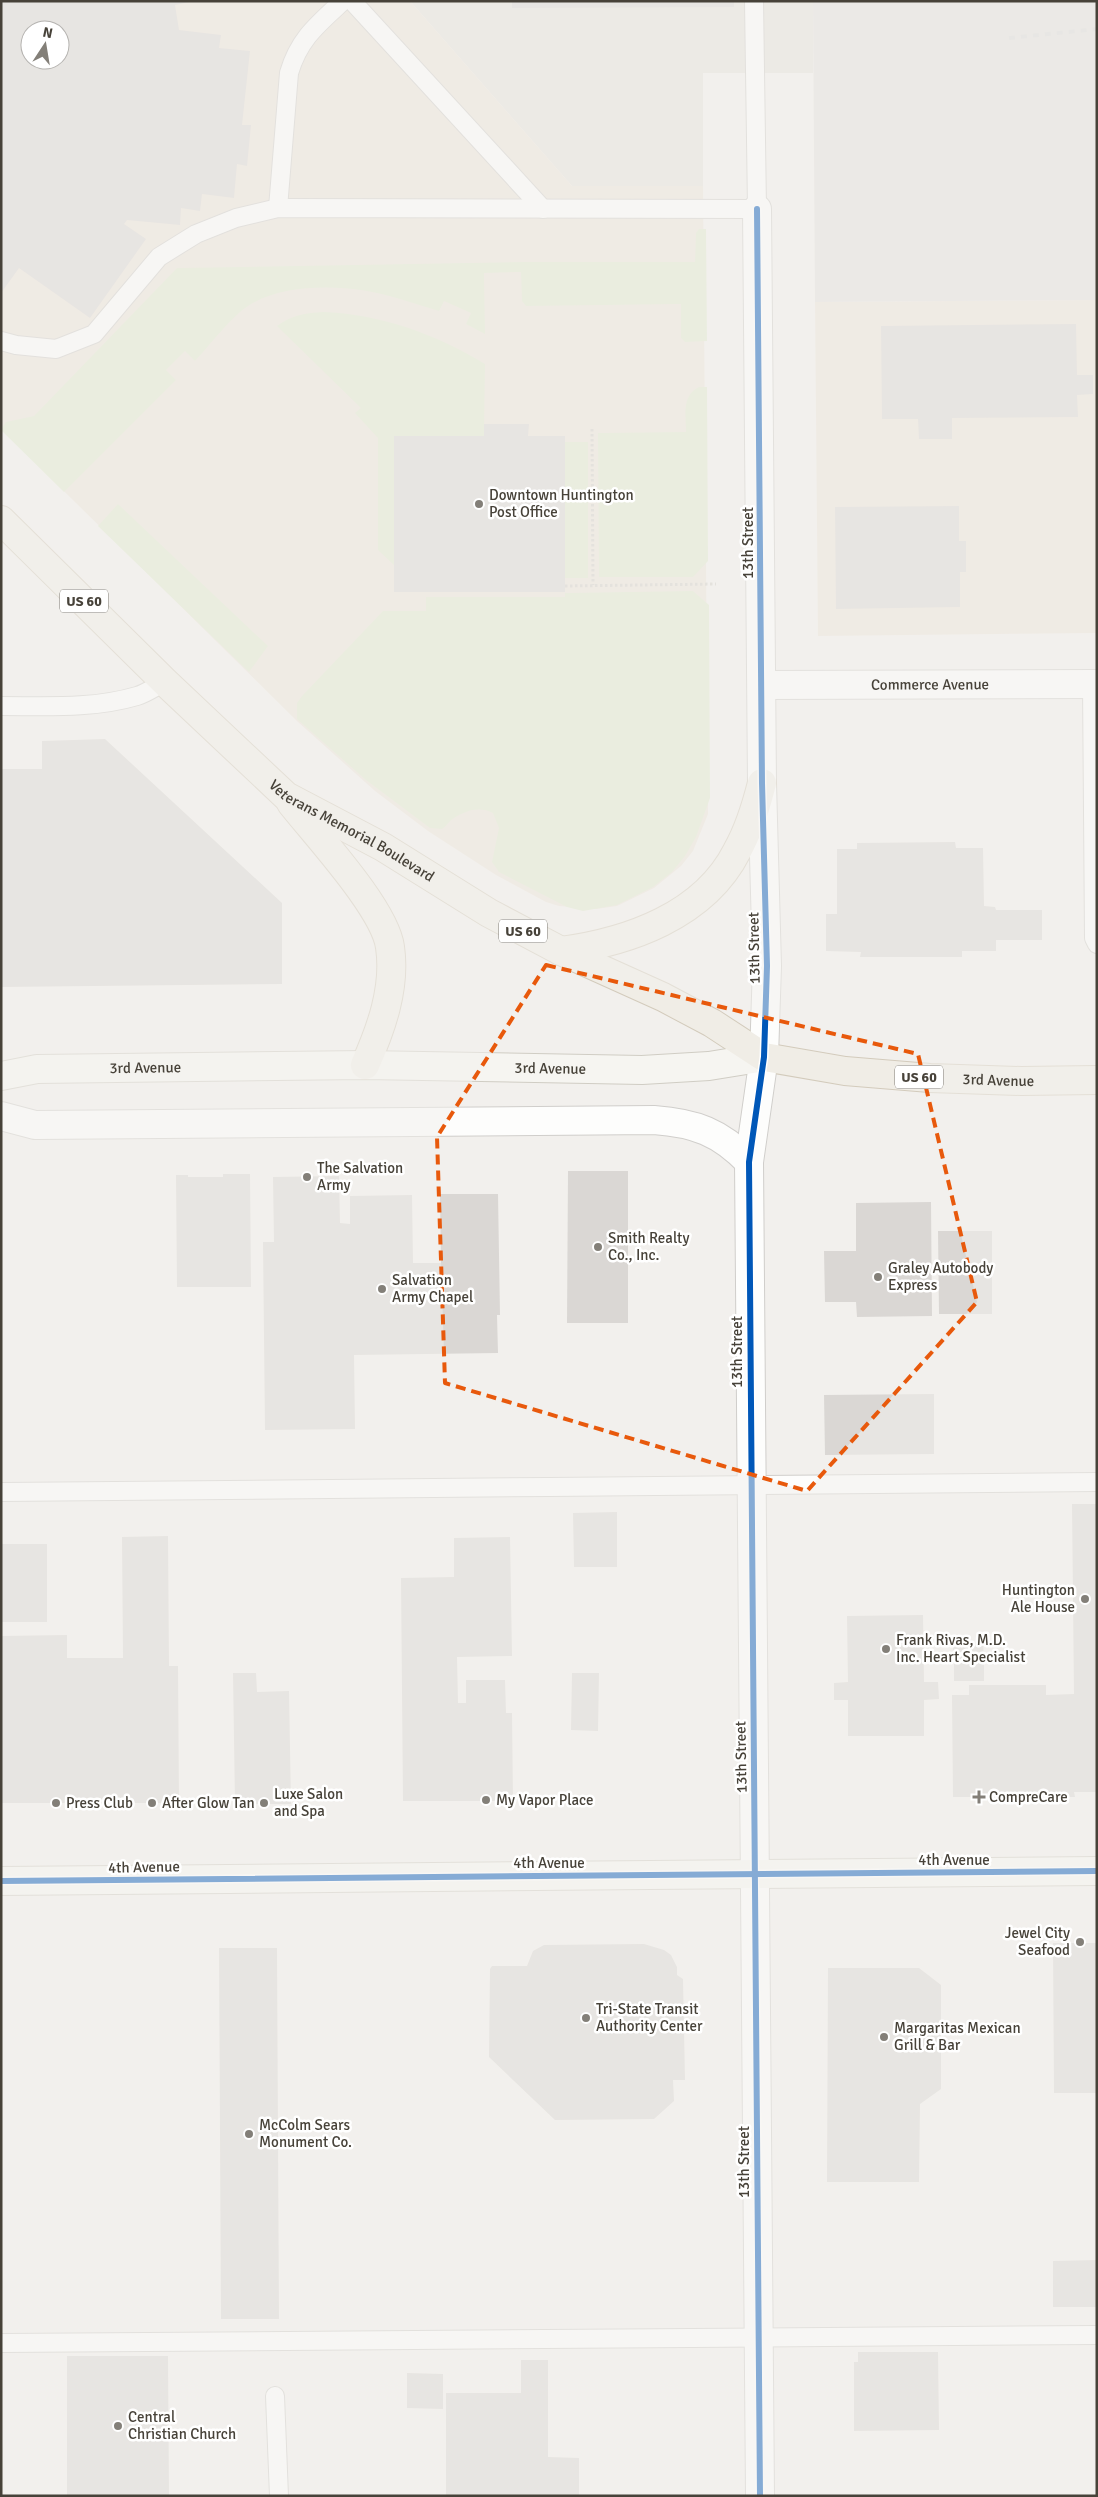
<svg xmlns="http://www.w3.org/2000/svg" width="1098" height="2497" viewBox="0 0 1098 2497" font-family="Signika,sans-serif">
<style>
.residential{fill:#e5e2db}
.commercial{fill:#ece4da;fill-rule:evenodd}
.industrial{fill:#e3e0dd}
.green{fill:#e0e9cf}
.building{fill:#dad7d4;fill-rule:evenodd}
.lines{fill:none;stroke-linecap:round;stroke-linejoin:round}
.lane-casing{stroke:#d0cecb;stroke-width:20}
.street-casing{stroke:#d0cecb;stroke-width:30}
.secondary-casing{stroke:#d0cdc4;stroke-width:30}
.primary-casing{stroke:#d3cbbc;stroke-width:30}
.path{stroke:#d2d0cb;stroke-width:3;stroke-dasharray:2.5 2.5;stroke-linecap:butt}
.lane{stroke:#fdfdfc;stroke-width:18}
.street{stroke:#fdfdfc;stroke-width:28}
.secondary{stroke:#f6f5f1;stroke-width:28}
.primary{stroke:#f0ede6;stroke-width:28}
.rail{stroke:#dadad9;stroke-width:4;stroke-dasharray:6 6;stroke-linecap:butt}
.cycleway-casing{stroke:#fff;stroke-width:9}
.cycleway{stroke:#0057b8;stroke-width:6}
.marked{fill:none;stroke:#e8590c;stroke-width:4;stroke-dasharray:10 6;stroke-linejoin:round}
.poi-dot{fill:#837f78;stroke:#fff;stroke-width:2}
.labels{text-anchor:middle;stroke-width:5;stroke-linejoin:round;paint-order:stroke}
.shield{fill:#fff;stroke:#7e7b74;stroke-width:1}
.shield-label{font-size:14px;font-weight:bold;fill:#474239}
.poi-label{font-size:15px;fill:#474239;stroke:#fff;text-anchor:start}
.street-label{font-size:15px;fill:#474239;stroke:#fff}
</style>
<rect width="100%" height="100%" fill="#f2f0ed"/>
<polygon class="residential" points="410,1 813,1 813,73 703,73 703,186 572,186"/>
<g class="commercial">
<path d="M1,1H410L572,186H703L708,814L693,851L681,866L654,888L617,906L596,909L559,906L546,902L496,875L428,831L375,791L298,722L1,429ZM30,30H60V60H30Z"/>
<polygon points="1097,300 1097,633 818,636 815,302"/>
</g>
<polygon class="industrial" points="813,1 1097,1 1097,300 815,302"/>
<g class="green">
<path d="M699,229H706L707,341L685,342L681,338V304L526,306L522,301L521,272L484,273L485,334L466,324L471,313L444,301L439,311C413,303 387,294 361,290C327,285 278,286 248,306C231,317 210,345 195,361L185,351L166,370L176,380L64,492L1,430L6,422L34,416L177,268L526,262H695L696,233Z"/>
<path d="M323,312C380,314 436,334 485,364L484,436H394V565L378,550V438L355,413L361,408L277,326C292,315 305,313 323,312Z"/>
<path d="M699,387H707L708,561L693,577H599L598,433L686,432C686,415 681,396 699,387Z"/>
<rect x="565" y="442" width="23" height="136"/>
<polygon points="118,504 268,646 249,672 98,526"/>
<path d="M693,591L709,605L710,798L696,837L685,856L672,872L653,887L617,905L583,911L567,907L499,872L492,862L499,828L493,813C480,806 466,810 454,818C449,821 447,826 442,829L430,828L366,780L297,719V703L302,696L383,611H426V597H565V593Z"/>
</g>
<g class="building">
<path d="M1,1H194L175,5L179,30L221,35L219,48L250,51L242,125H251L247,166L237,164L234,198L202,194L200,211L181,208L180,225L127,220L124,224L146,239L90,318L19,268L1,293ZM30,30H60V60H30Z"/>
<polygon points="512,1 734,1 734,7 512,8"/>
<polygon points="1076,324 1077,375 1093,375 1093,394 1077,395 1078,417 952,418 952,439 919,439 918,419 882,419 881,326"/>
<polygon points="484,424 529,424 528,436 565,436 565,592 394,592 394,436 484,436"/>
<polygon points="959,506 959,541 966,541 966,572 960,572 960,607 836,609 835,507"/>
<polygon points="105,739 282,903 282,984 1,987 1,769 42,769 42,741"/>
<polygon points="955,842 956,848 983,848 984,906 995,907 996,910 1042,910 1042,940 996,940 996,951 962,951 962,957 860,957 861,952 826,951 826,914 837,914 837,849 857,849 857,843"/>
<polygon points="568,1171 628,1171 628,1323 567,1323"/>
<polygon points="223,1174 250,1174 251,1287 177,1287 176,1175 188,1175 188,1177 223,1177"/>
<polygon points="339,1176 340,1223 350,1224 350,1196 412,1195 413,1263 441,1263 440,1194 498,1194 500,1315 497,1315 498,1353 354,1355 355,1429 265,1430 263,1242 274,1242 273,1177"/>
<polygon points="931,1202 932,1316 857,1317 856,1302 825,1302 824,1251 856,1251 856,1203"/>
<polygon points="938,1231 992,1231 992,1314 939,1314"/>
<polygon points="934,1394 934,1454 825,1455 824,1395"/>
<polygon points="1072,1504 1097,1504 1097,1792 1074,1792 1075,1797 953,1797 952,1695 969,1695 969,1685 1046,1685 1046,1695 1074,1694"/>
<polygon points="617,1512 617,1567 574,1567 573,1513"/>
<polygon points="168,1536 169,1666 178,1666 179,1803 1,1803 1,1636 67,1635 67,1658 123,1658 122,1537"/>
<polygon points="510,1537 512,1656 457,1657 458,1703 466,1703 466,1680 505,1680 506,1713 512,1713 513,1801 403,1801 401,1578 454,1577 454,1538"/>
<rect x="1" y="1544" width="46" height="78"/>
<polygon points="923,1615 924,1682 938,1682 939,1699 924,1700 924,1736 848,1736 848,1700 834,1700 834,1683 848,1682 847,1616"/>
<polygon points="983,1642 984,1661 953,1660 953,1643"/>
<rect x="954" y="1663" width="30" height="18"/>
<polygon points="233,1673 256,1673 257,1692 289,1691 291,1804 235,1804"/>
<polygon points="572,1673 599,1673 598,1731 571,1730"/>
<polygon points="1053,1943 1097,1943 1097,2093 1054,2093"/>
<polygon points="644,1944 664,1950 671,1955 677,1967 677,1975 683,1979 685,2080 673,2080 674,2101 654,2119 555,2120 489,2057 490,1969 492,1966 527,1966 533,1951 544,1945"/>
<polygon points="219,1948 277,1948 279,2319 221,2319"/>
<polygon points="828,1968 919,1968 941,1985 941,2089 920,2104 919,2182 827,2182"/>
<polygon points="1097,2260 1097,2307 1053,2307 1053,2261"/>
<polygon points="858,2352 938,2352 939,2430 854,2431 854,2362 858,2362"/>
<polygon points="67,2356 168,2356 169,2496 67,2496"/>
<polygon points="521,2360 548,2360 548,2457 579,2458 579,2496 446,2496 446,2393 521,2393"/>
<polygon points="407,2373 443,2374 443,2409 407,2408"/>
</g>
<g class="lines">
<g class="lane-casing">
<g id="lane">
<polyline points="352,1 543,209"/>
<path d="M278,208L289,73C299,39 317,25 343,1"/>
<polyline points="1,341 16,345 56,349 94,334 159,257 196,234 236,218 278,208 757,209 754,1"/>
<polyline points="1092,684 1094,938 1097,944"/>
<path d="M1,706C47,706 93,709 137,696C147,693 156,686 165,682"/>
<path d="M1,1492C366,1490 732,1484 1097,1482"/>
<polyline points="1,2343 1097,2335"/>
<polyline points="275,2396 279,2496"/>
</g>
</g>
<g class="street-casing">
<g id="street">
<polyline points="757,209 762,783 767,966 764,1057 749,1162 760,2496"/>
<path id="s1" d="M762,685L1097,684"/>
<path d="M1,1116L35,1125L654,1120C695,1123 720,1132 749,1162"/>
</g>
</g>
<g class="secondary-casing">
<g id="secondary">
<path id="s2" d="M1,1076L37,1069L365,1065L642,1070L709,1066L764,1057"/>
<polyline points="1,1881 1097,1871"/>
</g>
</g>
<g class="primary-casing">
<g id="primary">
<path id="s3" d="M1,520L165,682L286,796L383,847L489,913L561,951L663,997L712,1023L764,1057L845,1071L930,1078L1021,1081L1097,1080"/>
<path d="M291,803C317,836 385,909 390,947C396,988 381,1029 365,1065"/>
<path d="M561,951C628,942 704,916 737,851C749,830 756,807 762,783"/>
</g>
</g>
<g class="path">
<polyline points="592,429 593,585"/>
<polyline points="565,586 716,584"/>
</g>
<use href="#lane" class="lane"/>
<use href="#street" class="street"/>
<use href="#secondary" class="secondary"/>
<use href="#primary" class="primary"/>
<polyline class="rail" points="1009,38 1097,29"/>
<g class="cycleway-casing">
<g id="cycleway">
<polyline points="757,209 762,783 767,966 764,1057 749,1162 760,2496"/>
<polyline points="1,1881 1097,1871"/>
</g>
</g>
<use href="#cycleway" class="cycleway"/>
</g>
<path d="M0 0H1098V2497H0ZM546,965L918,1054L977,1302L807,1491L445,1383L437,1137Z" fill="#f2f0ed" fill-opacity=".55" fill-rule="evenodd"/>
<path class="marked" d="M546,965L918,1054L977,1302L807,1491L445,1383L437,1137Z"/>
<g class="poi-dot">
<circle cx="479" cy="504" r="5"/>
<circle cx="307" cy="1177" r="5"/>
<circle cx="598" cy="1247" r="5"/>
<circle cx="878" cy="1277" r="5"/>
<circle cx="382" cy="1289" r="5"/>
<circle cx="1085" cy="1599" r="5"/>
<circle cx="886" cy="1649" r="5"/>
<path d="M976.5 1789.5h5v5h5v5h-5v5h-5v-5h-5v-5h5z"/>
<circle cx="486" cy="1800" r="5"/>
<circle cx="56" cy="1803" r="5"/>
<circle cx="152" cy="1803" r="5"/>
<circle cx="264" cy="1803" r="5"/>
<circle cx="1080" cy="1942" r="5"/>
<circle cx="586" cy="2018" r="5"/>
<circle cx="884" cy="2037" r="5"/>
<circle cx="249" cy="2134" r="5"/>
<circle cx="118" cy="2426" r="5"/>
</g>
<g class="labels">
<g class="shield">
<rect x="60" y="589.5" width="48" height="23" rx="4"/>
<rect x="499" y="919.5" width="48" height="23" rx="4"/>
<rect x="895" y="1065.5" width="48" height="23" rx="4"/>
</g>
<g class="shield-label">
<text x="84" y="606">US 60</text>
<text x="523" y="936">US 60</text>
<text x="919" y="1082">US 60</text>
</g>
<g class="poi-label">
<text x="489" y="500">Downtown Huntington<tspan x="489" dy="17">Post Office</tspan></text>
<text x="317" y="1173">The Salvation<tspan x="317" dy="17">Army</tspan></text>
<text x="608" y="1243">Smith Realty<tspan x="608" dy="17">Co., Inc.</tspan></text>
<text x="888" y="1273">Graley Autobody<tspan x="888" dy="17">Express</tspan></text>
<text x="392" y="1285">Salvation<tspan x="392" dy="17">Army Chapel</tspan></text>
<text x="1075" y="1595" text-anchor="end">Huntington<tspan x="1075" dy="17">Ale House</tspan></text>
<text x="896" y="1645">Frank Rivas, M.D.<tspan x="896" dy="17">Inc. Heart Specialist</tspan></text>
<text x="274" y="1799">Luxe Salon<tspan x="274" dy="17">and Spa</tspan></text>
<text x="989" y="1802">CompreCare</text>
<text x="496" y="1805">My Vapor Place</text>
<text x="66" y="1808">Press Club</text>
<text x="162" y="1808">After Glow Tan</text>
<text x="1070" y="1938" text-anchor="end">Jewel City<tspan x="1070" dy="17">Seafood</tspan></text>
<text x="596" y="2014">Tri-State Transit<tspan x="596" dy="17">Authority Center</tspan></text>
<text x="894" y="2033">Margaritas Mexican<tspan x="894" dy="17">Grill &amp; Bar</tspan></text>
<text x="259" y="2130">McColm Sears<tspan x="259" dy="17">Monument Co.</tspan></text>
<text x="128" y="2422">Central<tspan x="128" dy="17">Christian Church</tspan></text>
</g>
<g class="street-label">
<text transform="translate(748 543) rotate(-90)" y="5">13th Street</text>
<text dy="5" stroke="none"><textPath href="#s1" startOffset="168">Commerce Avenue</textPath></text>
<text dy="5" stroke="none"><textPath href="#s3" startOffset="471">Veterans Memorial Boulevard</textPath></text>
<text transform="translate(754 948) rotate(-91)" y="5">13th Street</text>
<text dy="5" stroke="none"><textPath href="#s2" startOffset="145">3rd Avenue</textPath></text>
<text dy="5" stroke="none"><textPath href="#s2" startOffset="550">3rd Avenue</textPath></text>
<text dy="5" stroke="none"><textPath href="#s3" startOffset="1178">3rd Avenue</textPath></text>
<text transform="translate(737 1352) rotate(-90)" y="5">13th Street</text>
<text transform="translate(741 1757) rotate(-91)" y="5">13th Street</text>
<text x="954" y="1865">4th Avenue</text>
<text x="549" y="1868">4th Avenue</text>
<text transform="translate(144 1867) rotate(-1)" y="5">4th Avenue</text>
<text transform="translate(744 2162) rotate(-90)" y="5">13th Street</text>
</g>
</g>
<rect width="1098" height="2497" fill="none" stroke="#474239" stroke-width="5"/>
<g transform="translate(45 45) rotate(12)"><circle r="24" fill="#ffffff" stroke="#b5b3b0"/>
<path d="M0-4L9 19L0 12L-9 19Z" fill="#837f78"/>
<text y="-8" font-size="14" font-weight="bold" text-anchor="middle" fill="#474239">N</text>
</g>
</svg>
